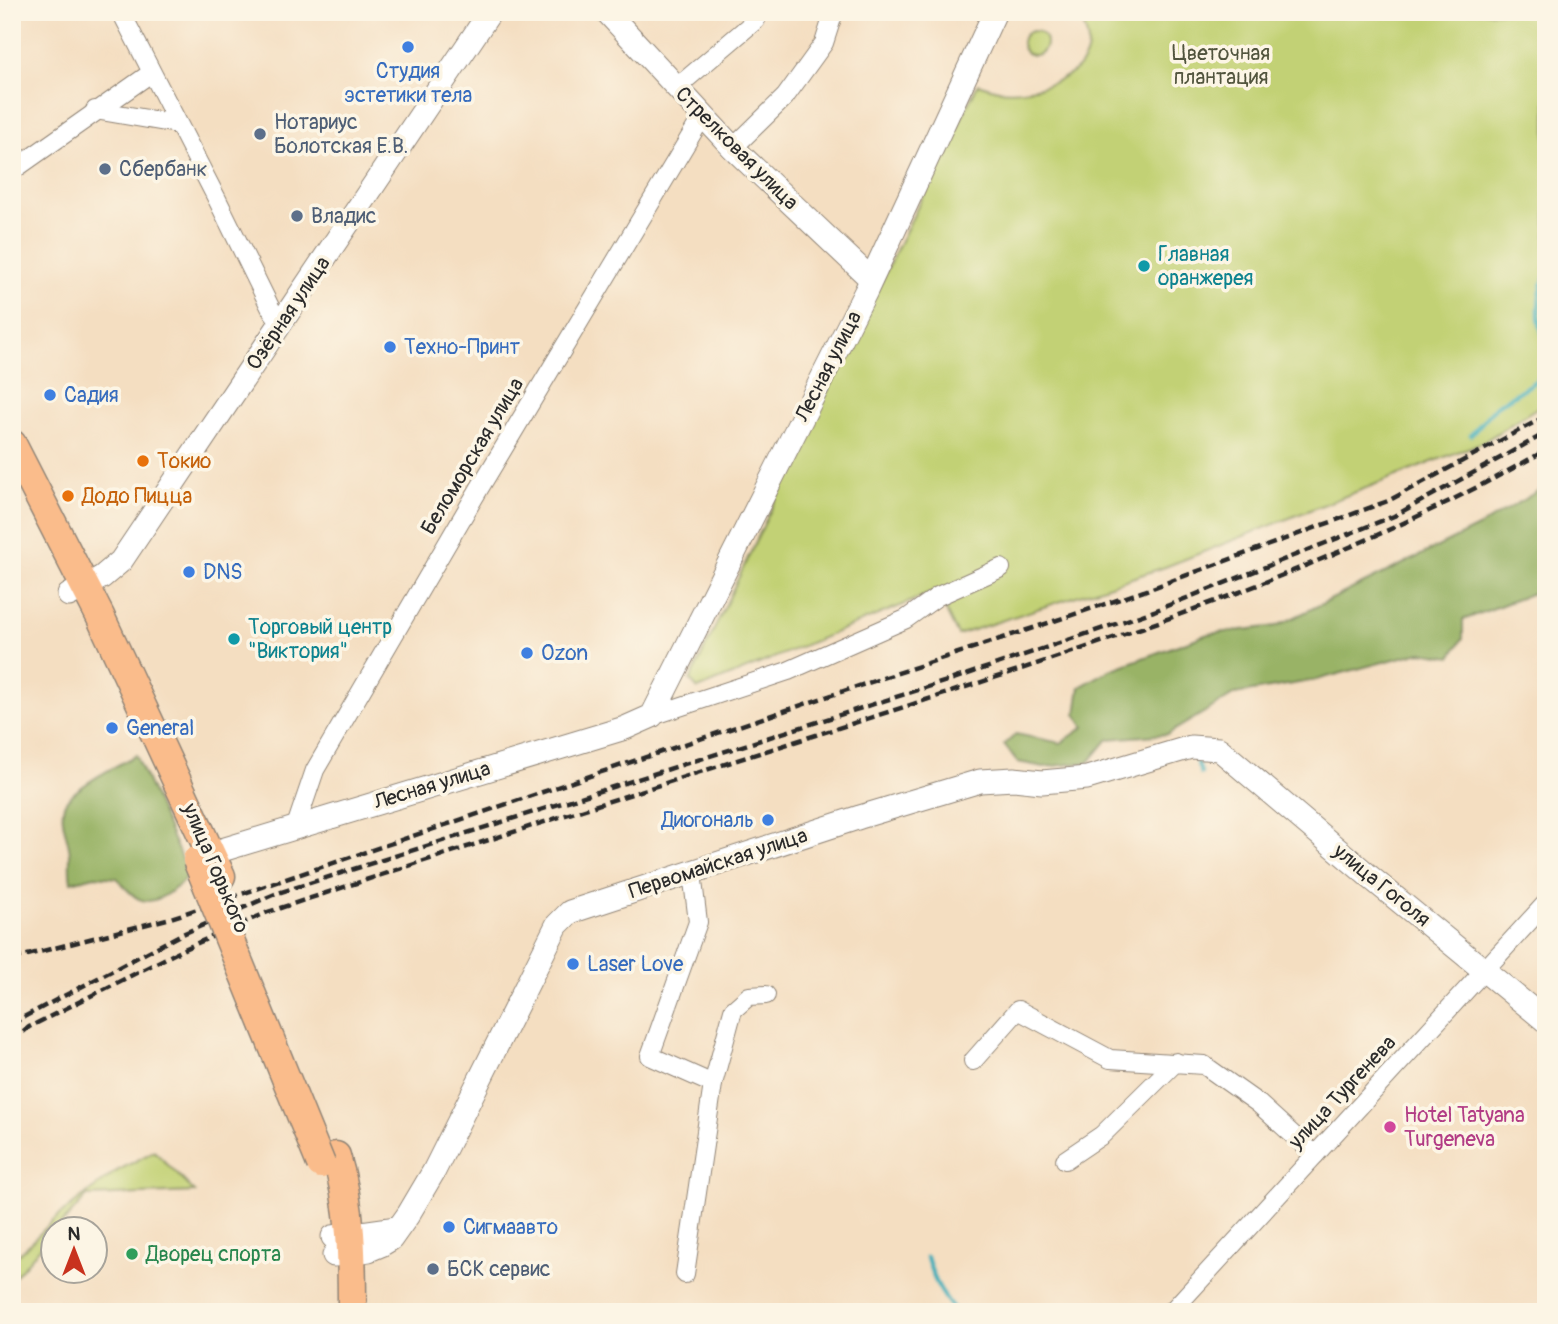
<svg xmlns="http://www.w3.org/2000/svg" width="1558" height="1324" viewBox="0 0 1558 1324" font-family="Pangolin,sans-serif">
<style>
.green{fill:#c2d174;stroke:#767e50;stroke-width:2}
.forest{fill:#99b366;stroke:#626f48;stroke-width:2}
.lines{fill:none;stroke-linecap:round;stroke-linejoin:round}
.stream{stroke:#3daeb9;stroke-width:4.5}
.minor-casing{stroke:#908476;stroke-width:20}
.tertiary-casing{stroke:#908476;stroke-width:25}
.primary-casing{stroke:#908476;stroke-width:31}
.minor{stroke:#fff;stroke-width:18}
.tertiary{stroke:#fff;stroke-width:23}
.primary{stroke:#fabc8b;stroke-width:28}
.rail{stroke:#2b2b2b;stroke-width:4.5;stroke-dasharray:10 5;stroke-linecap:butt}
.primary-bridge-casing{stroke:#908476;stroke-width:31;stroke-linecap:butt}
.primary-bridge{stroke:#fabc8b;stroke-width:28}
.shop-dot{fill:#3f7fe0;stroke:#fcf5e5;stroke-width:2.5}
.service-dot{fill:#5c6f8a;stroke:#fcf5e5;stroke-width:2.5}
.culture-dot{fill:#0f9aa8;stroke:#fcf5e5;stroke-width:2.5}
.food-dot{fill:#e8710a;stroke:#fcf5e5;stroke-width:2.5}
.hotel-dot{fill:#d1479c;stroke:#fcf5e5;stroke-width:2.5}
.leisure-dot{fill:#2e9e5b;stroke:#fcf5e5;stroke-width:2.5}
.labels{text-anchor:middle;stroke-width:7;stroke-linejoin:round;paint-order:stroke}
.park-label{font-size:21px;fill:#51543d;stroke:#fcf5e5}
.shop-label{font-size:21px;fill:#366cbe;stroke:#fcf5e5;text-anchor:start}
.service-label{font-size:21px;fill:#4e5e75;stroke:#fcf5e5;text-anchor:start}
.street-label{font-size:21px;fill:#2b2b2b;stroke:#fcf5e5}
.culture-label{font-size:21px;fill:#0d838f;stroke:#fcf5e5;text-anchor:start}
.food-label{font-size:21px;fill:#c56008;stroke:#fcf5e5;text-anchor:start}
.hotel-label{font-size:21px;fill:#b23c85;stroke:#fcf5e5;text-anchor:start}
.leisure-label{font-size:21px;fill:#27864d;stroke:#fcf5e5;text-anchor:start}
</style>
<rect width="100%" height="100%" fill="#fcf5e5"/>
<filter id="ink" filterUnits="userSpaceOnUse"><feTurbulence type="fractalNoise" baseFrequency=".0143" numOctaves="2"/><feDisplacementMap in="SourceGraphic" scale="14" xChannelSelector="R" yChannelSelector="G"/><feConvolveMatrix kernelMatrix="1 2 1 2 8 2 1 2 1" color-interpolation-filters="sRGB"/></filter>
<filter id="wash" filterUnits="userSpaceOnUse"><feTurbulence type="fractalNoise" baseFrequency=".00686" numOctaves="4" result="noise"/><feDisplacementMap in="SourceGraphic" scale="28" xChannelSelector="R" yChannelSelector="G"/><feGaussianBlur stdDeviation="1.57" result="paint"/><feColorMatrix in="noise" values="0 0 0 0 0 0 0 0 0 0 0 0 0 0 0 0 0 1.4 0 .05"/><feComposite in="paint" operator="in"/></filter>
<g filter="url(#wash)">
<rect width="100%" height="100%" fill="#f4dec1"/>
<g class="green">
<path d="M1079,12H1546V402L1483,442L1165,567L958,635L936,591L698,689L690,680L830,385L978,84C984,86 992,89 999,90C1027,94 1088,81 1088,44C1088,34 1082,22 1079,12Z"/>
<circle cx="1034" cy="43" r="12"/>
<polygon points="154,1151 195,1192 87,1196 57,1229 52,1230 52,1234 12,1280 12,1264 17,1256 57,1217 115,1172"/>
</g>
<g class="forest">
<polygon points="1546,486 1546,588 1463,620 1463,638 1451,657 1421,652 1316,680 1235,694 1168,734 1108,739 1089,762 1044,767 1018,762 1004,745 1016,734 1061,743 1084,727 1076,714 1080,687 1110,670 1208,634 1277,626 1480,526"/>
<path d="M136,755L182,860L187,876C182,884 177,887 170,892C145,910 134,899 117,878L95,876L71,882C69,872 70,863 70,854C69,839 59,820 64,805C70,789 120,764 136,755Z"/>
</g>
<g class="lines">
<g class="stream">
<path d="M1546,274C1538,294 1535,322 1546,341"/>
<polyline points="1471,435 1496,406 1539,379 1546,366"/>
<polyline points="1196,758 1201,773"/>
<path d="M927,1257C933,1279 941,1294 956,1312"/>
</g>
</g>
</g>
<g filter="url(#ink)">
<g class="lines">
<g class="minor-casing">
<g id="minor">
<polyline points="121,12 217,199 271,309 281,323"/>
<polyline points="676,88 756,20 757,12"/>
<polyline points="95,110 177,124"/>
<polyline points="733,148 785,97 824,43 834,12"/>
<polyline points="12,171 151,73"/>
<polyline points="652,716 788,671 906,619 938,596 1001,568"/>
<polyline points="296,826 315,770 479,489 702,117"/>
<polyline points="973,1061 1018,1010 1110,1059 1204,1065 1259,1104 1315,1155"/>
<polyline points="713,1084 733,1010 749,996 766,995"/>
<polyline points="1065,1160 1102,1135 1176,1062"/>
<polyline points="685,1274 713,1084 650,1056 698,922 692,873"/>
<polyline points="1171,1312 1546,903"/>
</g>
</g>
<g class="tertiary-casing">
<g id="tertiary">
<polyline points="607,12 733,148 871,279"/>
<polyline points="69,595 102,577 121,561 490,12"/>
<polyline points="212,853 625,728 652,716 866,291 995,12"/>
<polyline points="333,1237 397,1228"/>
<polyline points="334,1255 369,1250 381,1245 391,1239 408,1215 434,1171 557,925 570,912 860,817 980,781 1014,779 1042,782 1087,778 1191,747 1219,749 1370,877 1546,1021"/>
</g>
</g>
<g class="primary-casing">
<g id="primary">
<polyline points="12,444 100,616 221,876"/>
<path d="M336,1156C352,1208 352,1259 352,1312"/>
</g>
</g>
<use href="#minor" class="minor"/>
<use href="#tertiary" class="tertiary"/>
<use href="#primary" class="primary"/>
<g class="rail">
<polyline points="12,959 171,918 634,761 1144,591 1388,501 1546,416"/>
<polyline points="12,1026 20,1019 178,936 275,894 956,678 1154,611 1394,516 1546,433"/>
<path d="M12,1042L29,1027L184,949L268,912C463,848 658,785 854,723C1091,647 1329,573 1546,450"/>
</g>
<g class="primary-bridge-casing">
<polyline id="primary-bridge" points="197,860 321,1164"/>
</g>
<use href="#primary-bridge" class="primary-bridge"/>
</g>
</g>
<g class="shop-dot">
<circle cx="408" cy="47" r="7"/>
<circle cx="390" cy="347" r="7"/>
<circle cx="50" cy="395" r="7"/>
<circle cx="189" cy="572" r="7"/>
<circle cx="527" cy="653" r="7"/>
<circle cx="112" cy="728" r="7"/>
<circle cx="768" cy="820" r="7"/>
<circle cx="573" cy="964" r="7"/>
<circle cx="449" cy="1227" r="7"/>
</g>
<g class="service-dot">
<circle cx="260" cy="134" r="7"/>
<circle cx="105" cy="169" r="7"/>
<circle cx="297" cy="216" r="7"/>
<circle cx="433" cy="1269" r="7"/>
</g>
<g class="culture-dot">
<circle cx="1144" cy="266" r="7"/>
<circle cx="234" cy="639" r="7"/>
</g>
<g class="food-dot">
<circle cx="143" cy="461" r="7"/>
<circle cx="68" cy="496" r="7"/>
</g>
<circle class="hotel-dot" cx="1390" cy="1127" r="7"/>
<circle class="leisure-dot" cx="132" cy="1254" r="7"/>
<g class="labels">
<g class="park-label">
<text x="1221" y="60">Цветочная<tspan x="1221" dy="24">плантация</tspan></text>
</g>
<g class="shop-label">
<text x="408" y="78" text-anchor="middle">Студия<tspan x="408" dy="24">эстетики тела</tspan></text>
<text x="404" y="354">Техно-Принт</text>
<text x="64" y="402">Садия</text>
<text x="203" y="579">DNS</text>
<text x="541" y="660">Ozon</text>
<text x="126" y="735">General</text>
<text x="754" y="827" text-anchor="end">Диогональ</text>
<text x="587" y="971">Laser Love</text>
<text x="463" y="1234">Сигмаавто</text>
</g>
<g class="service-label">
<text x="274" y="129">Нотариус<tspan x="274" dy="24">Болотская Е.В.</tspan></text>
<text x="119" y="176">Сбербанк</text>
<text x="311" y="223">Владис</text>
<text x="447" y="1276">БСК сервис</text>
</g>
<g class="street-label">
<text transform="translate(737 148) rotate(45)" y="7">Стрелковая улица</text>
<text transform="translate(288 313) rotate(-56)" y="7">Озёрная улица</text>
<text transform="translate(828 366) rotate(-63)" y="7">Лесная улица</text>
<text transform="translate(472 456) rotate(-59)" y="7">Беломорская улица</text>
<text transform="translate(432 785) rotate(-17)" y="7">Лесная улица</text>
<text transform="translate(718 863) rotate(-18)" y="7">Первомайская улица</text>
<text transform="translate(216 868) rotate(67)" y="7">улица Горького</text>
<text transform="translate(1382 885) rotate(39)" y="7">улица Гоголя</text>
<text transform="translate(1342 1092) rotate(-47)" y="7">улица Тургенева</text>
</g>
<g class="culture-label">
<text x="1158" y="261">Главная<tspan x="1158" dy="24">оранжерея</tspan></text>
<text x="248" y="634">Торговый центр<tspan x="248" dy="24">"Виктория"</tspan></text>
</g>
<g class="food-label">
<text x="157" y="468">Токио</text>
<text x="82" y="503">Додо Пицца</text>
</g>
<g class="hotel-label">
<text x="1404" y="1122">Hotel Tatyana<tspan x="1404" dy="24">Turgeneva</tspan></text>
</g>
<g class="leisure-label">
<text x="146" y="1261">Дворец спорта</text>
</g>
</g>
<rect width="1558" height="1324" fill="none" stroke="#fcf5e5" stroke-width="42"/>
<g transform="translate(74 1250)"><circle r="33" fill="#fcf5e5" stroke="#a8a49b" stroke-width="2"/>
<path d="M0-5L12 26L0 18L-12 26Z" fill="#c8321e"/>
<text y="-10" font-size="19" font-weight="bold" text-anchor="middle" fill="#2b2b2b">N</text>
</g>
</svg>
